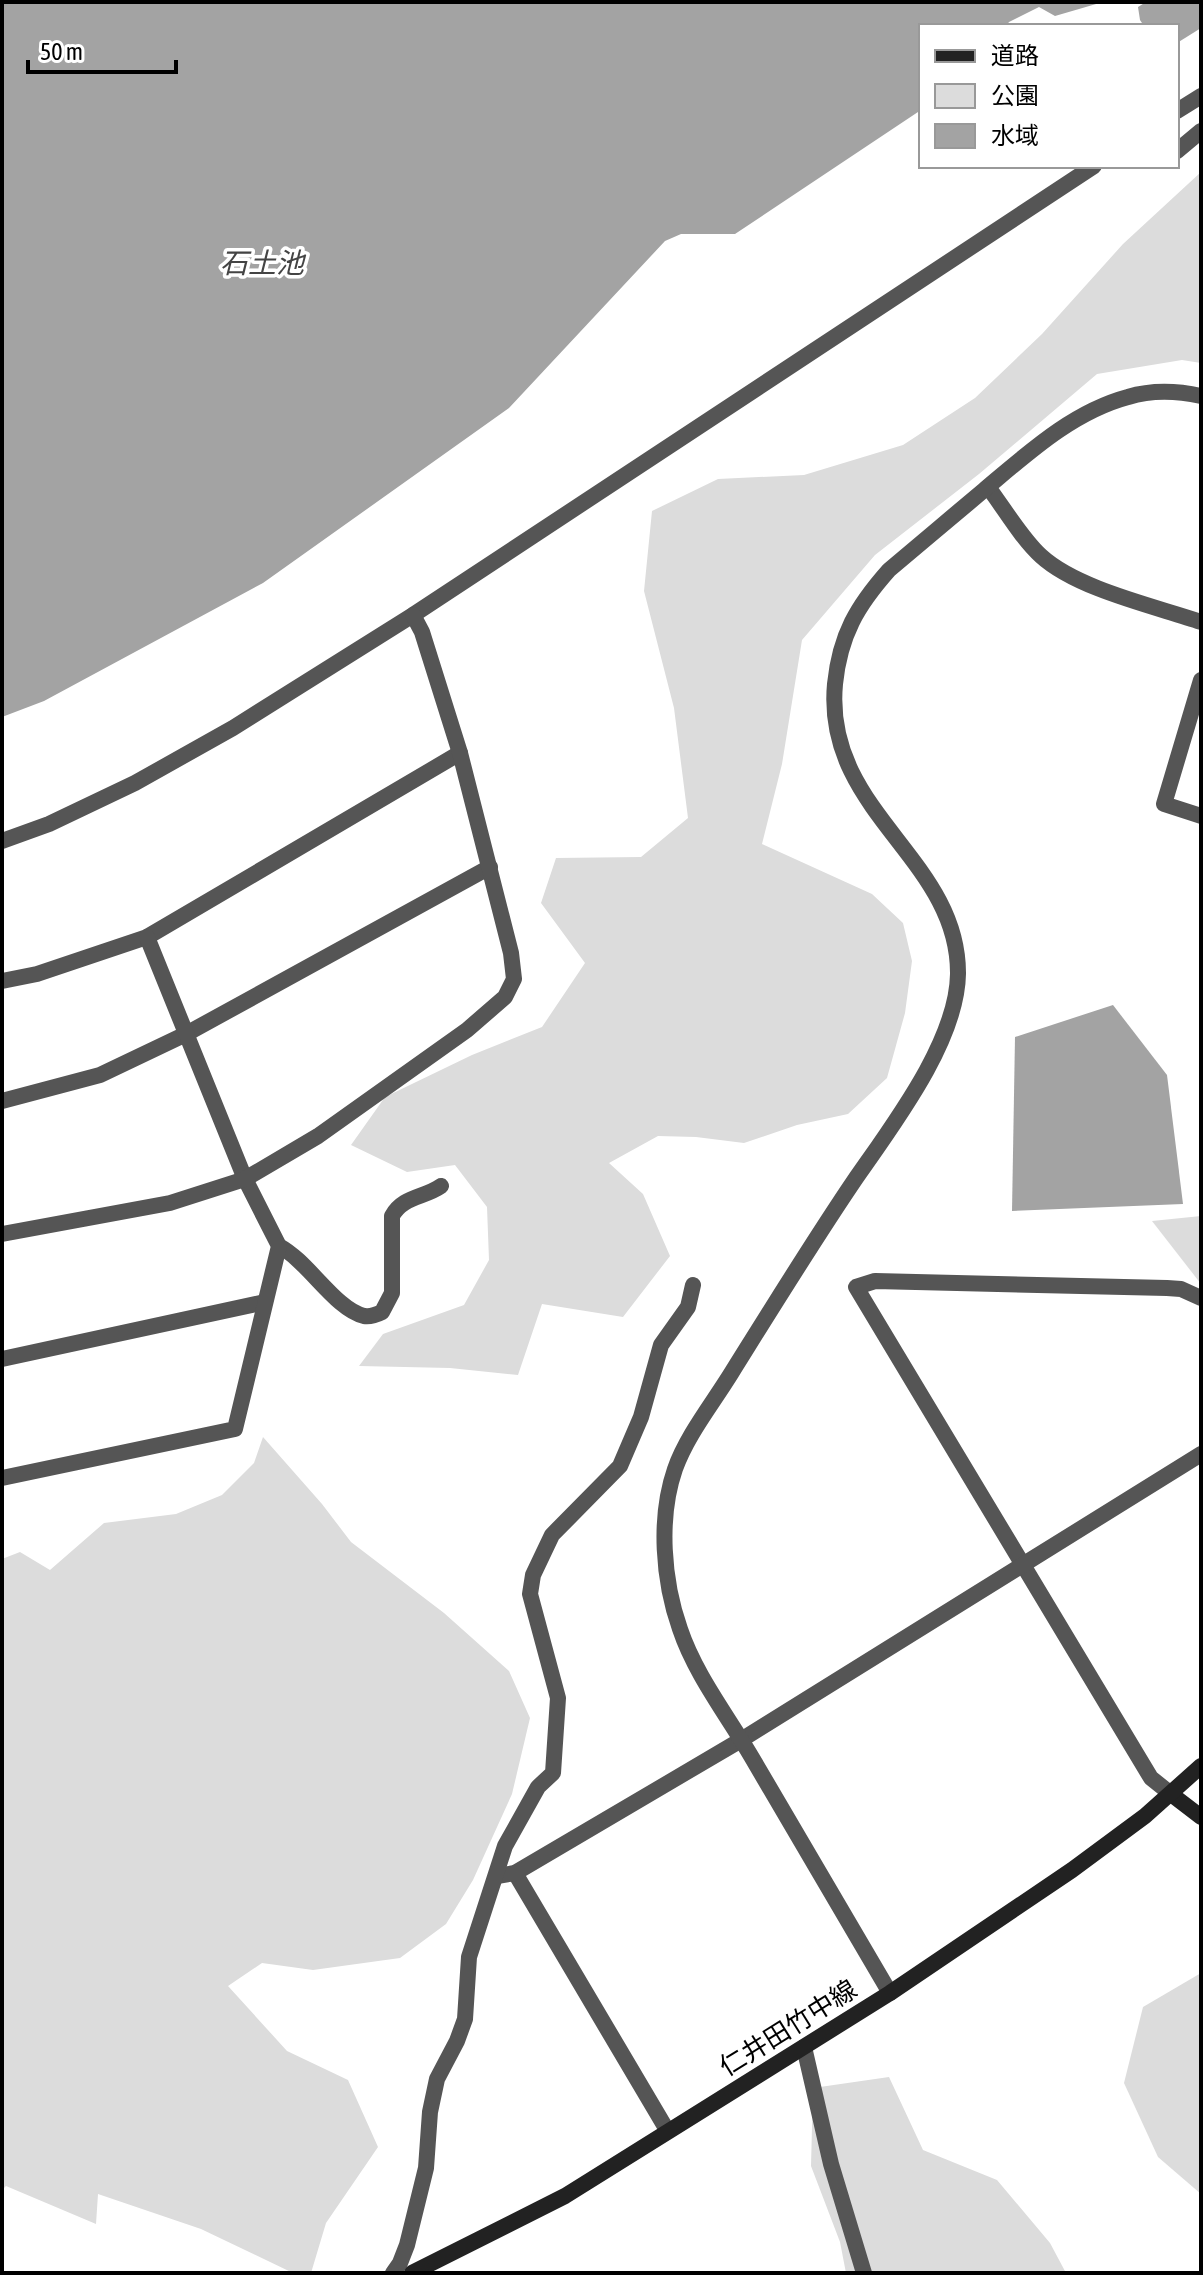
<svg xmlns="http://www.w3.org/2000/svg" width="1203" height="2275" viewBox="0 0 1203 2275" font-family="'Asap Condensed','Noto Sans JP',sans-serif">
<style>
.green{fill:#dcdcdc}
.water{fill:#a3a3a3}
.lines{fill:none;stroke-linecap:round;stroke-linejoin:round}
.minor{stroke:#555;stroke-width:16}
.tertiary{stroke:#555;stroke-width:16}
.secondary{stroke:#222;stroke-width:16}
.labels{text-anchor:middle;stroke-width:7;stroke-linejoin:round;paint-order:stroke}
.street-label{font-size:26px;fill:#000;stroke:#fff}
.water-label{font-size:28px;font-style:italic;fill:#444;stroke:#fff}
</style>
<rect width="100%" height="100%" fill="#fff"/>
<g class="green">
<polygon points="1201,172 1201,363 1182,360 1097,374 979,474 875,555 802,640 782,764 762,844 872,894 903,923 912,961 905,1013 887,1078 848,1114 797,1125 744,1143 696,1137 658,1136 609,1163 643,1194 670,1256 623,1317 542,1304 518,1375 450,1368 359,1366 383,1334 464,1305 489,1260 487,1207 455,1165 407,1172 351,1145 385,1097 472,1055 542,1027 585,963 541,903 556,858 641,857 688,818 674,708 644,591 652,511 718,479 804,475 903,445 975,398 1042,334 1123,244"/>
<polygon points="1201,1216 1201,1284 1152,1221"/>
<polygon points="263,1437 322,1504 351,1542 444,1613 509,1671 530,1718 512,1794 473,1880 446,1924 400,1958 313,1970 262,1963 228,1986 287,2051 348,2080 378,2147 326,2223 311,2273 293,2273 201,2229 98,2194 96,2224 6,2186 2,2190 2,1559 20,1552 50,1570 104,1523 176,1514 222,1495 254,1463"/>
<polygon points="1201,1973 1201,2194 1158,2157 1124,2083 1143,2007"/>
<polygon points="889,2077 923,2150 997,2180 1050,2243 1066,2273 846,2273 840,2242 811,2166 813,2088"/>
</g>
<g class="water">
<polygon points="2,2 1103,2 1055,16 1039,7 1009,22 1006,26 921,26 921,110 735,234 681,234 665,241 509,408 263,583 44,701 2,717"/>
<polygon points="1146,2 1201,2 1201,28 1177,43 1177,26 1144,26 1140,20 1138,7"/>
<polygon points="1113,1005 1167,1075 1183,1204 1012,1211 1015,1037"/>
</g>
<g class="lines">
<g class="minor">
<polyline points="1177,151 1201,131"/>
<path d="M988,487C1004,508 1022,539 1041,556C1077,589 1154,606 1201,622"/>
<polyline points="1201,680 1164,804 1201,816"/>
<polyline points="2,981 37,974 147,937 460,753"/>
<polyline points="2,1101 100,1075 186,1034 490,867"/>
<path d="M279,1246C308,1261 335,1309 364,1316C370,1317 376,1315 382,1312L392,1293V1216C403,1196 424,1198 441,1186"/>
<polyline points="2,1359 265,1302"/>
<polyline points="2,1478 235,1429 279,1246 245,1179 147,937"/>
<polyline points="1171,1794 1151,1778 856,1287 875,1281 1167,1288 1181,1289 1201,1298"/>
<polyline points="515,1873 667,2130"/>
<polyline points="497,1876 515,1873 741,1740 1201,1454"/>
<polyline points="804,2047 831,2164 864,2273"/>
<polyline points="393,2273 400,2263 407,2245 426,2168 430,2112 437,2079 457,2041 465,2019 469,1957 505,1846 538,1787 553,1773 558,1698 530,1594 533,1575 552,1535 620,1466 641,1417 661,1345 688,1307 693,1285"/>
</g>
<g class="tertiary">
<polyline points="1177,111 1201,96"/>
<polyline points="2,841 49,824 135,783 233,728 413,615 1094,166"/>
<polyline points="2,1234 170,1203 245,1179 318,1136 467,1030 505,997 514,979 511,953 460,753 422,632 413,615"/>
<path d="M890,1993C844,1914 797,1835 751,1756C727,1715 695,1674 680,1629C663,1581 658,1518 675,1469C687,1435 713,1403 732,1372C772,1308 812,1243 854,1181C892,1126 957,1042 958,974C959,858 823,812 835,684C840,635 857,606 889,570C921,543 952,517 984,490C1027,454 1072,412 1128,397C1151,390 1178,391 1201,396"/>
</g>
<g class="secondary">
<polyline points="1171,1794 1201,1817"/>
<polyline points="412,2273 565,2196 890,1993 1072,1870 1145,1816 1201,1766"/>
</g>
</g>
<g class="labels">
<g class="street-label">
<text transform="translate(788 2028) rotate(-32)" y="9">仁井田竹中線</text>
</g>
<g class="water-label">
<text x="262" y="273">石土池</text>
</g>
</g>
<rect width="1203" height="2275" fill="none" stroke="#000000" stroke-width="8"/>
<rect x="919" y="24" width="260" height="144" fill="#ffffff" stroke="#999999" stroke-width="2"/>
<rect x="935" y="50" width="40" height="12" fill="#222222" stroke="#999999" stroke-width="2"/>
<text x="991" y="64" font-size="24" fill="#000000">道路</text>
<rect x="935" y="84" width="40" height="24" fill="#dcdcdc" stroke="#999999" stroke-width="2"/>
<text x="991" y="104" font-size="24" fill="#000000">公園</text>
<rect x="935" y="124" width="40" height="24" fill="#a3a3a3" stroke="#999999" stroke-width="2"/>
<text x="991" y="144" font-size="24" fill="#000000">水域</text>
<path d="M28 60v12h148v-12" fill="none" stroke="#000000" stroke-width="4"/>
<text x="40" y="60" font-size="24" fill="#000000" stroke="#ffffff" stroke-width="6" paint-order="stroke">50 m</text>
</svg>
